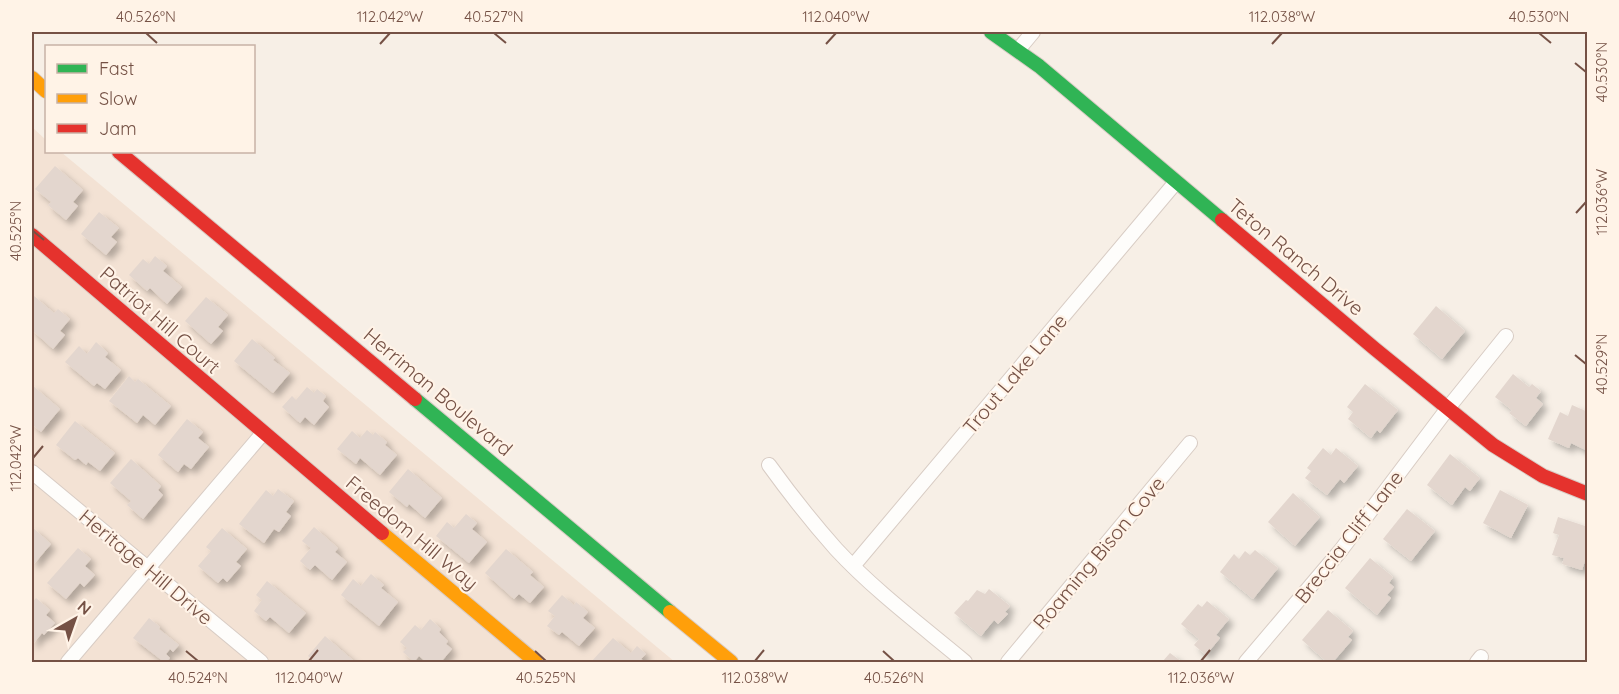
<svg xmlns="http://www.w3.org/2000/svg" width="1619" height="694" viewBox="0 0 1619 694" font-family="Quicksand,sans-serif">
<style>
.residential{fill:#f3e2d4}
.building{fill:#e3d6ce;filter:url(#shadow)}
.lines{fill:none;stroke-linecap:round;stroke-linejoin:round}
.street-casing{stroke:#d8ccc4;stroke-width:16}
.fast-casing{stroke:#d9ccc5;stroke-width:16}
.slow-casing{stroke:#d9ccc5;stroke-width:16}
.jam-casing{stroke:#d9ccc5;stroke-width:16}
.street{stroke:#fefdfb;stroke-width:14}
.fast{stroke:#30b455;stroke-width:14}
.slow{stroke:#ff9f0a;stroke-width:14}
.jam{stroke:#e5322d;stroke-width:14}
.ticks{fill:none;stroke:#755145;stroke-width:2}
.labels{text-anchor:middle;stroke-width:4.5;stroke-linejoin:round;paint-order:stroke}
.street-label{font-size:20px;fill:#755145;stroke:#fff3e7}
.neatline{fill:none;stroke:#755145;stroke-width:2}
.ticks-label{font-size:15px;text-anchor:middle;fill:#755145}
</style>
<defs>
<filter id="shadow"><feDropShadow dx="5" dy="5" stdDeviation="3" flood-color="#0004"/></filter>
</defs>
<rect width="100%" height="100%" fill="#f7efe6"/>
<polygon class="residential" points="32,127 46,140 46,152 61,152 675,662 32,662"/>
<g class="building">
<polygon points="55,166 83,190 73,202 78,206 66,220 48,205 51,202 35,189"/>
<polygon points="99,212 119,228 111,237 117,242 106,255 81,234"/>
<polygon points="155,256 167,266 163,271 182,287 167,304 150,288 147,291 129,275 143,259 149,264"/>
<polygon points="34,296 54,313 58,309 70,319 60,331 65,335 53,349 32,330 32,299"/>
<polygon points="206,297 228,315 218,327 223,331 211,344 185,321"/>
<polygon points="1436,306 1465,331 1442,359 1413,334"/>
<polygon points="252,339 275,358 273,360 290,373 273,393 234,361"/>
<polygon points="96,342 108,353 105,357 121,370 105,389 97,383 94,386 65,362 79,346 87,354"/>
<polygon points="1513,374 1529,387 1532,384 1541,391 1536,398 1543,404 1526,426 1509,413 1512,410 1495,397"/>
<polygon points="129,376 135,382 138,379 171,406 155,425 143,415 137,423 109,401"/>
<polygon points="1365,384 1398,410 1380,433 1377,430 1371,438 1348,419 1353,412 1347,407"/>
<polygon points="32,385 60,409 41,432 32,424"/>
<polygon points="307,387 314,393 317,389 326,396 323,401 329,407 314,425 305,417 300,423 282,407 292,396 296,400"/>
<polygon points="1572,405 1588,412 1588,451 1571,443 1569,448 1548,439 1560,412 1568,416"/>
<polygon points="187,419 203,432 198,438 209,447 191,469 184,464 178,472 158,455"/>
<polygon points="75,421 115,453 100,471 88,462 86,465 78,458 75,460 56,445"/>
<polygon points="367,430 373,435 375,432 387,442 385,445 397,455 380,475 360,458 356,464 337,449 352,431 360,438"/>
<polygon points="1323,448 1331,455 1336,448 1358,466 1344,483 1340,479 1327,495 1305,478 1311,471 1307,468"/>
<polygon points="1450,454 1480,478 1470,491 1465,487 1452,505 1427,485"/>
<polygon points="131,459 161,486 158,490 163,495 143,519 127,505 131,501 110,483"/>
<polygon points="408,469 442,498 425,518 409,504 407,507 389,492"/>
<polygon points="278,489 294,501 286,512 291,516 279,532 274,529 264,543 239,524 266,490 273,496"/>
<polygon points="1500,490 1528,505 1511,538 1483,523"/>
<polygon points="1293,493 1320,517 1295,546 1268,522"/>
<polygon points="1407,509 1435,531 1411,561 1383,539"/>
<polygon points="466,514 477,523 472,529 487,542 469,563 436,536 447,522 454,528"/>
<polygon points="1558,517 1588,527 1588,552 1582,570 1562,564 1564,558 1552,555 1559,535 1553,533"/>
<polygon points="32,527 51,544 34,564 32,562"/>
<polygon points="314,527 338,548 335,552 347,562 332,580 315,565 310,570 300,561 311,548 302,541"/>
<polygon points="222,528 247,549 236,562 241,566 227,582 223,578 218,583 198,566 211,551 206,547"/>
<polygon points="78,548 91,559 85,566 95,575 84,587 80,583 66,599 47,583"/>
<polygon points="506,549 533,572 530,575 544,587 530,603 519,594 514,599 485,573"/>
<polygon points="1255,550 1278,568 1253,599 1220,572 1234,554 1239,559 1245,551 1250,555"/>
<polygon points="1370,558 1393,577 1389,583 1394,587 1387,595 1391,598 1377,615 1345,588"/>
<polygon points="371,574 384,585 381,588 398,602 379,626 341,595 353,579 361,586"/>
<polygon points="267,581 306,613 289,633 270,617 266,621 254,611 262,600 256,595"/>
<polygon points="989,589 1010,606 1005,612 1008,614 998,624 994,620 981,636 954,613 966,600 968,601 977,590 985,594"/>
<polygon points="562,595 574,605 576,602 588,612 583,618 595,628 579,646 562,632 559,635 547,626 555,616 548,611"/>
<polygon points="36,598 50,610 46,615 55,623 44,635 42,633 32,645 32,603"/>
<polygon points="1207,601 1229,619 1216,635 1220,638 1206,655 1194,645 1199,639 1181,624 1198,604 1202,607"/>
<polygon points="1328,610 1353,631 1348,637 1352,640 1333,662 1327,662 1302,640"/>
<polygon points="149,618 160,627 159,629 179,645 173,652 170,649 166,654 170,658 167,662 164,662 133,638"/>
<polygon points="430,619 441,629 439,632 448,641 446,644 452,649 441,662 426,662 419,656 414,662 403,652 407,648 400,642 415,625 421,630"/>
<polygon points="325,636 355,662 316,662 308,656"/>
<polygon points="613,638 631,653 637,646 646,654 641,659 645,662 591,662"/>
<polygon points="1170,653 1182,662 1162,662"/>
</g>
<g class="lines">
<g class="street-casing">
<g id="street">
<polyline points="1018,50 1033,32"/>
<path d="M769,465C790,494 812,522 836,549C875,591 922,626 965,662"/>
<polyline points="32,472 261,662"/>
<polyline points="853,566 1176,182"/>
<polyline points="68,662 263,433"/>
<polyline points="1008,662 1190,443"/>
<polyline points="1246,662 1341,550 1448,408 1506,336"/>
<polyline points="1477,662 1481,657"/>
</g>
</g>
<g class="fast-casing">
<g id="fast">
<polyline points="991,32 1039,66 1222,220"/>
<polyline points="415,399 670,612"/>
</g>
</g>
<g class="slow-casing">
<g id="slow">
<polyline points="32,78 46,91"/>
<polyline points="382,533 536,662"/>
<polyline points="670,612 731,662"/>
</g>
</g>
<g class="jam-casing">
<g id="jam">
<polyline points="119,152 415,399"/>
<polyline points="1222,220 1375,349 1493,445 1543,476 1588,494"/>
<polyline points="32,235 382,533"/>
</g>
</g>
<use href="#street" class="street"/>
<use href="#fast" class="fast"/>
<use href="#slow" class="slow"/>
<use href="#jam" class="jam"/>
</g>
<path class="ticks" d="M146,33L157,43M494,33L506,43M1539,33L1551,43M380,44L390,33M826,44L836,33M1272,44L1282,33M1575,63L1586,72M1576,213L1586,202M33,231L44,240M1575,355L1586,364M33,458L43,446M186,651L198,661M535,651L546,661M883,651L894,661M309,661L318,650M755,661L764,650M1201,661L1210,650"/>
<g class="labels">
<g class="street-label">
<text transform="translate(1296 257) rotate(40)" y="7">Teton Ranch Drive</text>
<text transform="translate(160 320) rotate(41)" y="7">Patriot Hill Court</text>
<text transform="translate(1015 374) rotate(-50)" y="7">Trout Lake Lane</text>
<text transform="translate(438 392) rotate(40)" y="7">Herriman Boulevard</text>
<text transform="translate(412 533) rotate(40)" y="7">Freedom Hill Way</text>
<text transform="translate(1349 537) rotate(-52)" y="7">Breccia Cliff Lane</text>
<text transform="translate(1099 553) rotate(-50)" y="7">Roaming Bison Cove</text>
<text transform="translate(146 567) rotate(40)" y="7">Heritage Hill Drive</text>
</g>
</g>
<rect width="1619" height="694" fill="none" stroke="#fff3e7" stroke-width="66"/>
<rect x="45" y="45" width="210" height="108" fill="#fff3e7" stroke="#c8b2a6" stroke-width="1.5"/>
<rect x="57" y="64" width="30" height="9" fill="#30b455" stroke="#c8b2a6" stroke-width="1.5"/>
<text x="99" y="75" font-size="18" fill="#755145">Fast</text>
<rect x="57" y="94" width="30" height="9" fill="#ff9f0a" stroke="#c8b2a6" stroke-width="1.5"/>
<text x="99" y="105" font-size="18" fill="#755145">Slow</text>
<rect x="57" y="124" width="30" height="9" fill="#e5322d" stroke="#c8b2a6" stroke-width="1.5"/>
<text x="99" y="135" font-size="18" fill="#755145">Jam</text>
<g transform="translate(75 619) rotate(40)" stroke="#fff3e7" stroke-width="4.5" paint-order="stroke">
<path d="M0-4.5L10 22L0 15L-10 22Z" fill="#755145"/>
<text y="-9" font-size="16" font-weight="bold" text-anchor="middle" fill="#755145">N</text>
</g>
<rect x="33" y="33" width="1553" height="628" class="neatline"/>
<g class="ticks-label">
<text x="146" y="22">40.526°N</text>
<text x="390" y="22">112.042°W</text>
<text x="494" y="22">40.527°N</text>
<text x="836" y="22">112.040°W</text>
<text x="1282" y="22">112.038°W</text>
<text x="1539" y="22">40.530°N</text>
<text transform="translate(1602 72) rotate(-90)" y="5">40.530°N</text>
<text transform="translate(1602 202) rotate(-90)" y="5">112.036°W</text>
<text transform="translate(16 231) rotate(-90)" y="5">40.525°N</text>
<text transform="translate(1602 364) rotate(-90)" y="5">40.529°N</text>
<text transform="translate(16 458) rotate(-90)" y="5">112.042°W</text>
<text x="198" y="683">40.524°N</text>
<text x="309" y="683">112.040°W</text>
<text x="546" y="683">40.525°N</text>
<text x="755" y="683">112.038°W</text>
<text x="894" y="683">40.526°N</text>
<text x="1201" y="683">112.036°W</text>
</g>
</svg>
